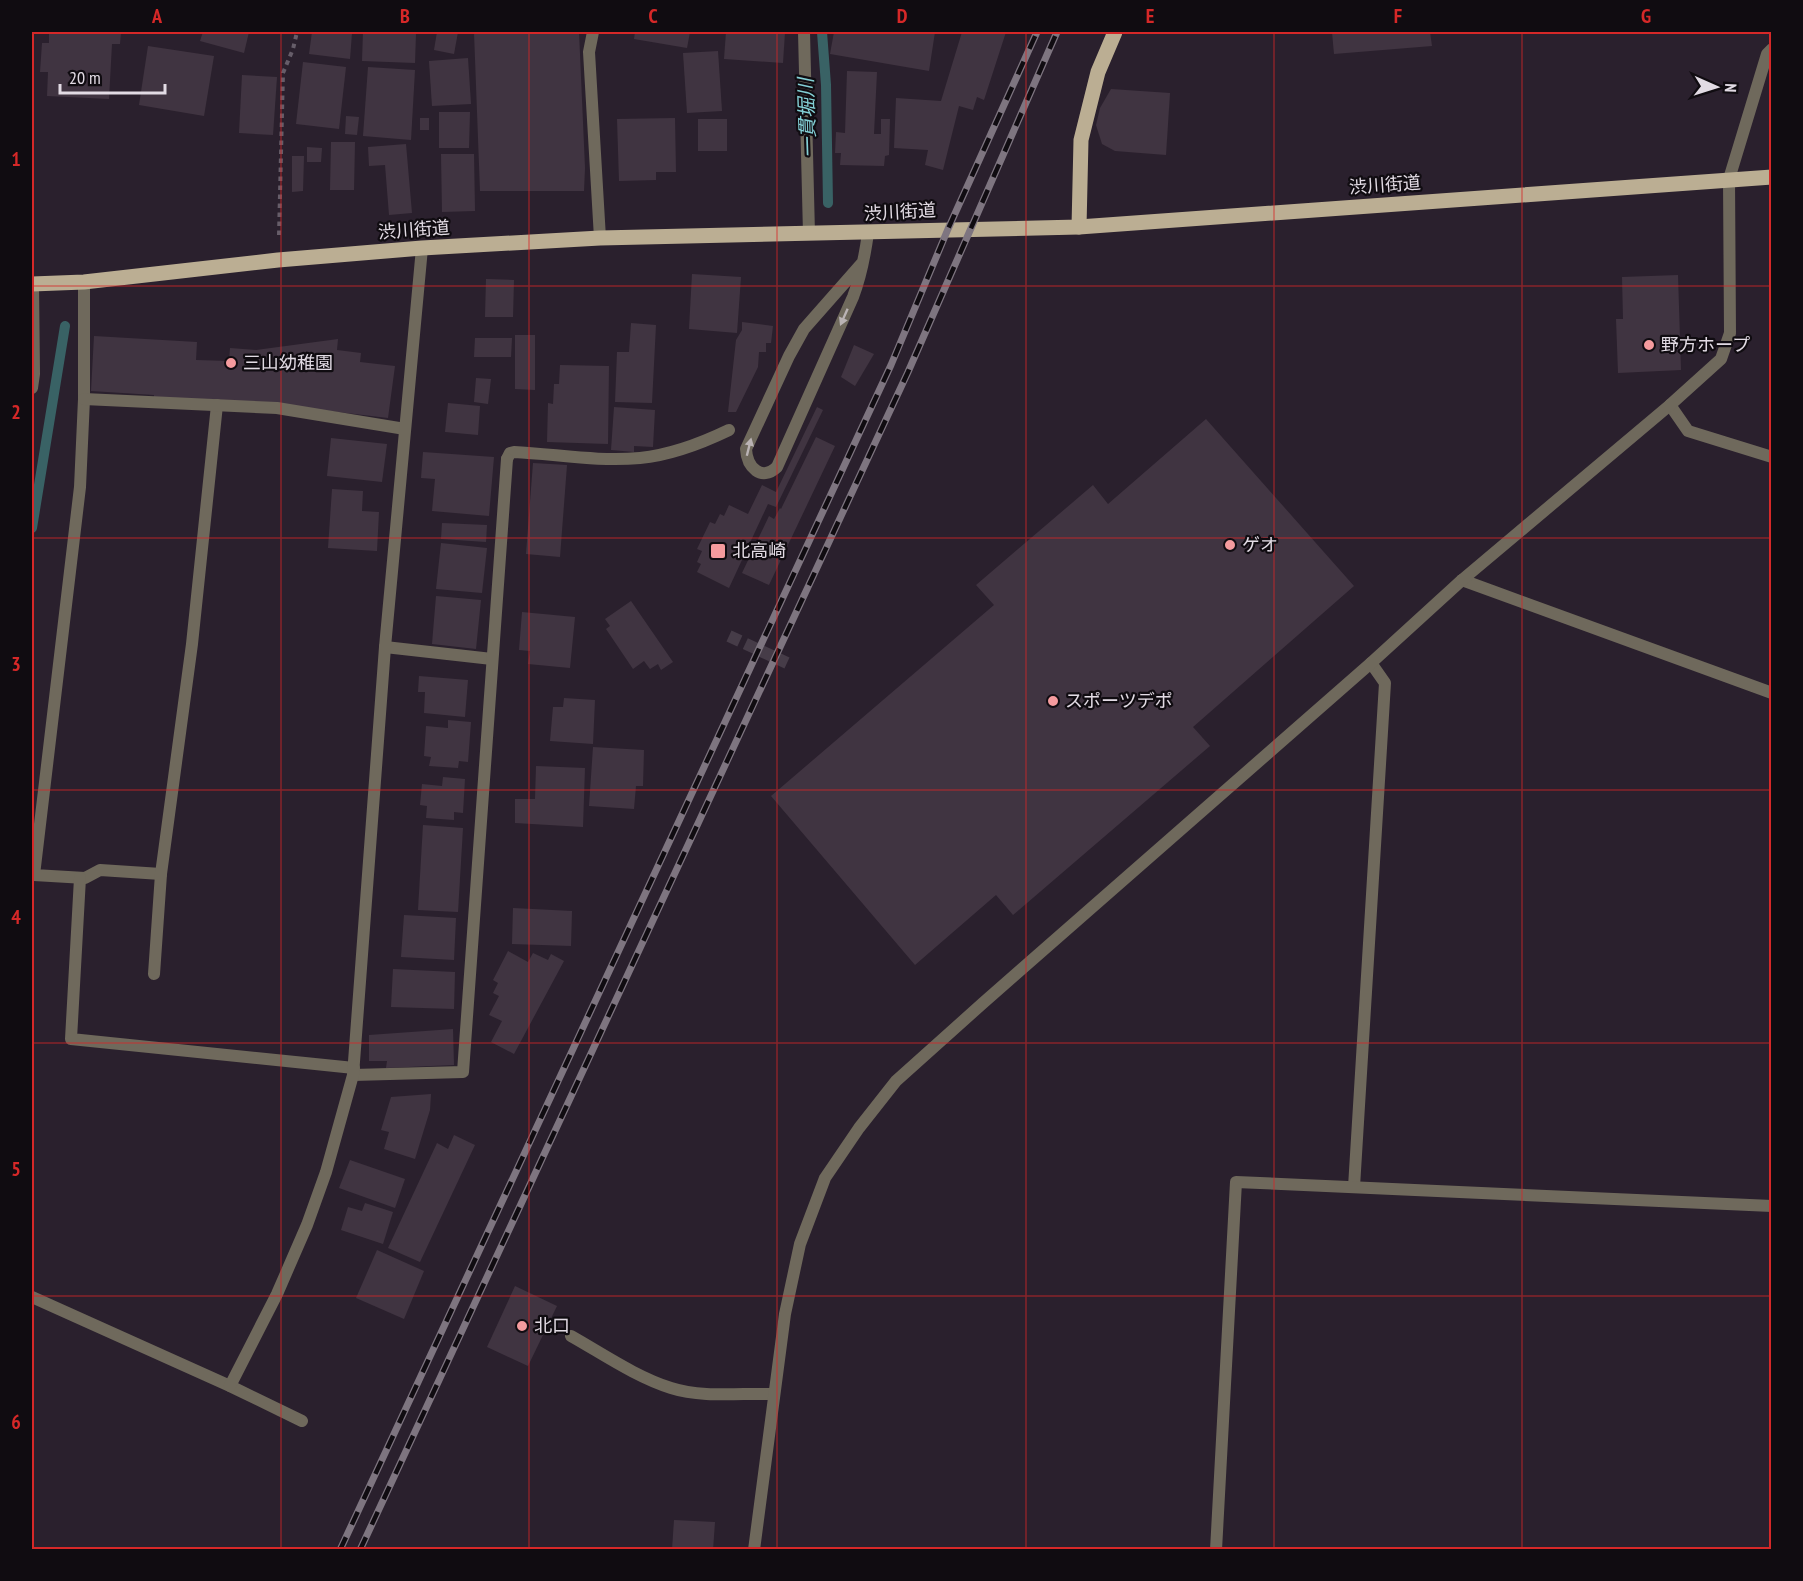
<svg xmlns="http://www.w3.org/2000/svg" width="1803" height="1581" viewBox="0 0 1803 1581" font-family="'PT Sans Narrow','Noto Sans JP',sans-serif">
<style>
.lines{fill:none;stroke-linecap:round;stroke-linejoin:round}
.stream{stroke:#396265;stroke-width:10}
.building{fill:#403441}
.pedestrian-tunnel{stroke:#463c48;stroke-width:12;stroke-dasharray:12 6;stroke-linecap:butt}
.path{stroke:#665d69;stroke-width:4;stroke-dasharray:4.5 4.5;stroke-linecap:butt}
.service{stroke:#6f695c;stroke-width:12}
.minor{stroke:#6f695c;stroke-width:12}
.tertiary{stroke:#6f695c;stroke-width:12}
.primary{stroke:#bbae93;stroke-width:15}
.rail-casing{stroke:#7e7580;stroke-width:7}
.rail{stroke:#100c11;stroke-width:4.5;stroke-dasharray:14;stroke-linecap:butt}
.oneway{fill:#bab3b4}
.grid{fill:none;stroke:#d62828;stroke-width:1.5;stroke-opacity:0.55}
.poi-dot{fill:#f59b9e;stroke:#100c11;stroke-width:2}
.labels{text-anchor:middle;stroke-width:4.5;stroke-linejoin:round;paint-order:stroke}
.street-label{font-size:18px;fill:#e2dbe4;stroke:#100c11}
.poi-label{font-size:18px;fill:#e2dbe4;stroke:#100c11;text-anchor:start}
.water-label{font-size:20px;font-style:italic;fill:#84d1d7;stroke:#100c11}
.neatline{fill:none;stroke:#d62828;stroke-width:2}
.grid-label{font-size:20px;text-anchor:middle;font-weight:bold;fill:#d62828}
</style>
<rect width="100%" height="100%" fill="#2a202d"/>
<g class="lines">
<g class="stream">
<polyline points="822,32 826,85 828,203"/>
<polyline points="32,528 65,326"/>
</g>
</g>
<g class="building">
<polygon points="49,32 121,32 120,44 112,44 109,99 47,96 48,72 40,72 42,43 49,43"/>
<polygon points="203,32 249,32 244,53 200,41"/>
<polygon points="312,32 352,33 350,59 309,54"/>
<polygon points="363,32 416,33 415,63 362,61"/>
<polygon points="437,32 458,32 454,54 434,50"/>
<polygon points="474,32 579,32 585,168 584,191 480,191"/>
<polygon points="635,32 690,32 687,48 634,39"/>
<polygon points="726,32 785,32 783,63 724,59"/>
<polygon points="834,32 935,32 929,71 830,54"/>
<polygon points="962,32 1006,32 984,100 977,97 973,110 959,106 943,170 925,165 928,150 894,148 896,98 941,101"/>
<polygon points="1332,32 1430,32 1432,46 1334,54"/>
<polygon points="148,46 214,56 204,116 139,105"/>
<polygon points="718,51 722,111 687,113 683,53"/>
<polygon points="468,58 471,104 432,106 429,61"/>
<polygon points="303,62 346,67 339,129 296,124"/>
<polygon points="368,67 415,70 411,140 363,136"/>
<polygon points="847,71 877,72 874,134 881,134 881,119 890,119 889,155 885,156 884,166 840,165 841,153 835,153 836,132 845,133"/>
<polygon points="242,75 277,77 273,135 239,133"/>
<polygon points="1111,89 1170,93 1166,155 1115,151 1102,144 1096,125 1100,108"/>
<polygon points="439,112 470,112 469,148 439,148"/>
<polygon points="346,116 359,117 357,135 345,134"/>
<rect x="420" y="118" width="9" height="12"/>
<polygon points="675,118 676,172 656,172 656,180 619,181 617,119"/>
<rect x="698" y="119" width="29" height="32"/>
<polygon points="331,142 355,142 354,190 330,190"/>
<polygon points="406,144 412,213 389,215 385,165 369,166 368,147"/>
<polygon points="307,147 322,148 321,162 307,162"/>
<polygon points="441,154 474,154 475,211 442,212"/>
<polygon points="292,156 304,156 303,191 292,192"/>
<polygon points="692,274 741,277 737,333 689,329"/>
<polygon points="1678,275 1681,370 1618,373 1616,319 1623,319 1622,277"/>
<polygon points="486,279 514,280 513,317 485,317"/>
<polygon points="742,322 773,326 771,343 766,343 766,352 759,352 758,367 736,412 728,412 736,340 742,330"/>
<polygon points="631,323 656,325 652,403 615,402 617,352 629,352"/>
<polygon points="515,335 535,335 535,390 515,389"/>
<polygon points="94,336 197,342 196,360 229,361 230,348 256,350 338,339 337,350 361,353 360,362 395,366 388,418 253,402 154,397 154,395 91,391"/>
<polygon points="475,338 512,338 511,357 474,357"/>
<polygon points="854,345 874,354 855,386 841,377"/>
<polygon points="560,365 609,366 608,444 547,442 548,403 553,404 554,384 559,384"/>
<polygon points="476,378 491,379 488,404 474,402"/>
<polygon points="448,403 480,406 478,435 445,432"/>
<polygon points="614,407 655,410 653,447 634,446 634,452 611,450"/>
<polygon points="817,407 823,410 776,507 768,504 729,588 697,572 701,564 697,562 702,551 697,549 710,522 715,524 720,514 724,516 729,505 748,514 762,485 776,492"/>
<polygon points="1206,419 1354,586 1193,727 1210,746 1013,915 996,895 915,965 771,796 994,605 976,585 1093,485 1108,504"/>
<polygon points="816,437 835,446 769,585 742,573 769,516 774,519 780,508 781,509"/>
<polygon points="331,438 387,444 382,482 327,476"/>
<polygon points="423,452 494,457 489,516 432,511 435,479 421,478"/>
<polygon points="533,463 567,465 560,557 526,554"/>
<polygon points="332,489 363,491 362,511 379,512 377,551 328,548"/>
<polygon points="442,523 487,525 486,542 441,539"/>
<polygon points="441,543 487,548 482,593 436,589"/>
<polygon points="436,596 481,600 476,649 432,644"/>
<polygon points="631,601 673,662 661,670 658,664 650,669 644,661 633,669 606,629 610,626 605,619"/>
<polygon points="522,612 575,617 570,668 528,664 530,651 519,650"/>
<polygon points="419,676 468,680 465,717 424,713 425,692 418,692"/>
<polygon points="564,698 595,700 593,744 550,741 553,707 563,707"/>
<polygon points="448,720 471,722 468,762 459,761 458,768 429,766 431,757 424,756 426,726 448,728"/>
<polygon points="593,747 644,750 643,786 636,786 634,809 589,806"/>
<polygon points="536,766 585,768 583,827 515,823 515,799 535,799"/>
<polygon points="443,777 465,779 463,813 454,812 454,820 426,818 427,806 420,805 422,784 442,786"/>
<polygon points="423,825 463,828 458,912 418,910"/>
<polygon points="513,908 572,911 571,946 512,944"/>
<polygon points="404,915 456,918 454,960 401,957"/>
<polygon points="508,951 528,962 533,953 548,960 551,954 564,961 514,1054 491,1042 502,1021 489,1015 499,996 493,993 498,983 493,980"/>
<polygon points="393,969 455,972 454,1009 391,1007"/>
<polygon points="453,1029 454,1065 386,1068 387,1061 369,1061 369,1035"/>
<polygon points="431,1094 430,1110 415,1159 384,1149 389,1132 381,1130 391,1097"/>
<polygon points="454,1135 475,1145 420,1262 388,1248 437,1143 448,1149"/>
<polygon points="350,1160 405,1179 395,1208 339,1188"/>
<polygon points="365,1203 393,1212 383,1244 341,1230 348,1207 362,1211"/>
<polygon points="377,1250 424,1271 404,1319 356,1298"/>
<polygon points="515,1286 557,1306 528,1366 487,1347"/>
<polygon points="674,1520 715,1522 713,1550 672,1550"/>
</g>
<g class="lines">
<polyline class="pedestrian-tunnel" points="729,636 787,663"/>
<polyline class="path" points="279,235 283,73 293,49 297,32"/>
<g class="service">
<path d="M863,262L804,329L789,356L746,449C747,467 761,482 777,467L853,297C861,276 865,255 868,233"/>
<polyline points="84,282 84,399 80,487 34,875 85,878 100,870 161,874"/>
<path d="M507,459L510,453L514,452C556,454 598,462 640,458C671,455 702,443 729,430"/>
<polyline points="80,878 71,1039 354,1068"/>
<polyline points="154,974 161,874 192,644 217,405"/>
</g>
<g class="minor">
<polyline points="593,32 589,52 600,238"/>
<polyline points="804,32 809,234"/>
<polyline points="1729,179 1767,54 1772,49"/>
<polyline points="32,388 34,374 33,284"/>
<polyline points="84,399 277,408 405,429"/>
<polyline points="1670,405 1688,431 1772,457"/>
<polyline points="1462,580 1772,693"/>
<polyline points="385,647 492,659"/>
<polyline points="353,1075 463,1072 507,459"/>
<polyline points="1354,1187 1385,683 1371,663"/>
<polyline points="32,1297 230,1386 302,1421"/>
<path d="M571,1336C603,1354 636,1377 671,1388C702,1398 740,1393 773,1394"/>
<polyline points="230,1386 277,1294 307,1225 326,1172 353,1075 385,647 422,248"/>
<polyline points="1216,1550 1236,1182 1772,1206"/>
</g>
<polyline class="tertiary" points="754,1550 785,1314 800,1244 825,1178 859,1128 896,1081 983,1003 1371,663 1462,580 1670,405 1721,359 1730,333 1729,179"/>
<g class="primary">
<polyline points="1079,227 1081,140 1098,72 1115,32"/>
<polyline points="32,284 84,282 278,260 422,248 600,238 1079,227 1772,177"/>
</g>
<g class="rail-casing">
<g id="rail">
<polyline points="340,1550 891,365 948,229 1037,32"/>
<polyline points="360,1550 908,372 1057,32"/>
</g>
</g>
<use href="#rail" class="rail"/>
</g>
<defs><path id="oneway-solid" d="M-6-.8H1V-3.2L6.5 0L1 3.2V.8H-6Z" transform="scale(1.5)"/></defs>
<g class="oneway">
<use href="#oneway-solid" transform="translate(844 317) rotate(114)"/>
<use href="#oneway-solid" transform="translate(749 447) rotate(-76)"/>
</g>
<path class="grid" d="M281,32V1550M529,32V1550M777,32V1550M1026,32V1550M1274,32V1550M1522,32V1550M32,286H1772M32,538H1772M32,790H1772M32,1043H1772M32,1296H1772"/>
<g class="poi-dot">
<circle cx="1649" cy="345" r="6"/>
<circle cx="231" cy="363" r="6"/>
<circle cx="1230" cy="545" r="6"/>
<rect x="710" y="543" width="16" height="16" rx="3"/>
<circle cx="1053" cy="701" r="6"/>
<circle cx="522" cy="1326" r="6"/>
</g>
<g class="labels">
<g class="street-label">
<text transform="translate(1385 185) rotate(-4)" y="6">渋川街道</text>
<text transform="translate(900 212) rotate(-3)" y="6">渋川街道</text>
<text transform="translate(414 230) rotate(-4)" y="6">渋川街道</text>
</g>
<g class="poi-label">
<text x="1661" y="351">野方ホープ</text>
<text x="243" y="369">三山幼稚園</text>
<text x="1242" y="551">ゲオ</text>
<text x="732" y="557">北高崎</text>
<text x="1065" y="707">スポーツデポ</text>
<text x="534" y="1332">北口</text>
</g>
<g class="water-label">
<text transform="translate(807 118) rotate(-92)" y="7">一貫堀川</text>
</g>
</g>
<rect width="1803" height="1581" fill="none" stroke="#100c11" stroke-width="66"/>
<g transform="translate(1716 87) rotate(93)" stroke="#100c11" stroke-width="4.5" paint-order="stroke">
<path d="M0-4.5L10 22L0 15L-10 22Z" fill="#e2dbe4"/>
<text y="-9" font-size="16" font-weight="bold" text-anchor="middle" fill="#e2dbe4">N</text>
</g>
<path d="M60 84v9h105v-9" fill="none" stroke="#e2dbe4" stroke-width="3"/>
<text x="69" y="84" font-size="18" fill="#e2dbe4" stroke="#100c11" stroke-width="4.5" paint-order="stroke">20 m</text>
<rect x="33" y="33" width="1737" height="1515" class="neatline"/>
<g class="grid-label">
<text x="157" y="23">A</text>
<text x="405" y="23">B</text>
<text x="653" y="23">C</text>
<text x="902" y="23">D</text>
<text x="1150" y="23">E</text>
<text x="1398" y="23">F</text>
<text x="1646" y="23">G</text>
<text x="16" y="166">1</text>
<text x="16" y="419">2</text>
<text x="16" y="671">3</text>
<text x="16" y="924">4</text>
<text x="16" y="1176">5</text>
<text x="16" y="1429">6</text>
</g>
</svg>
